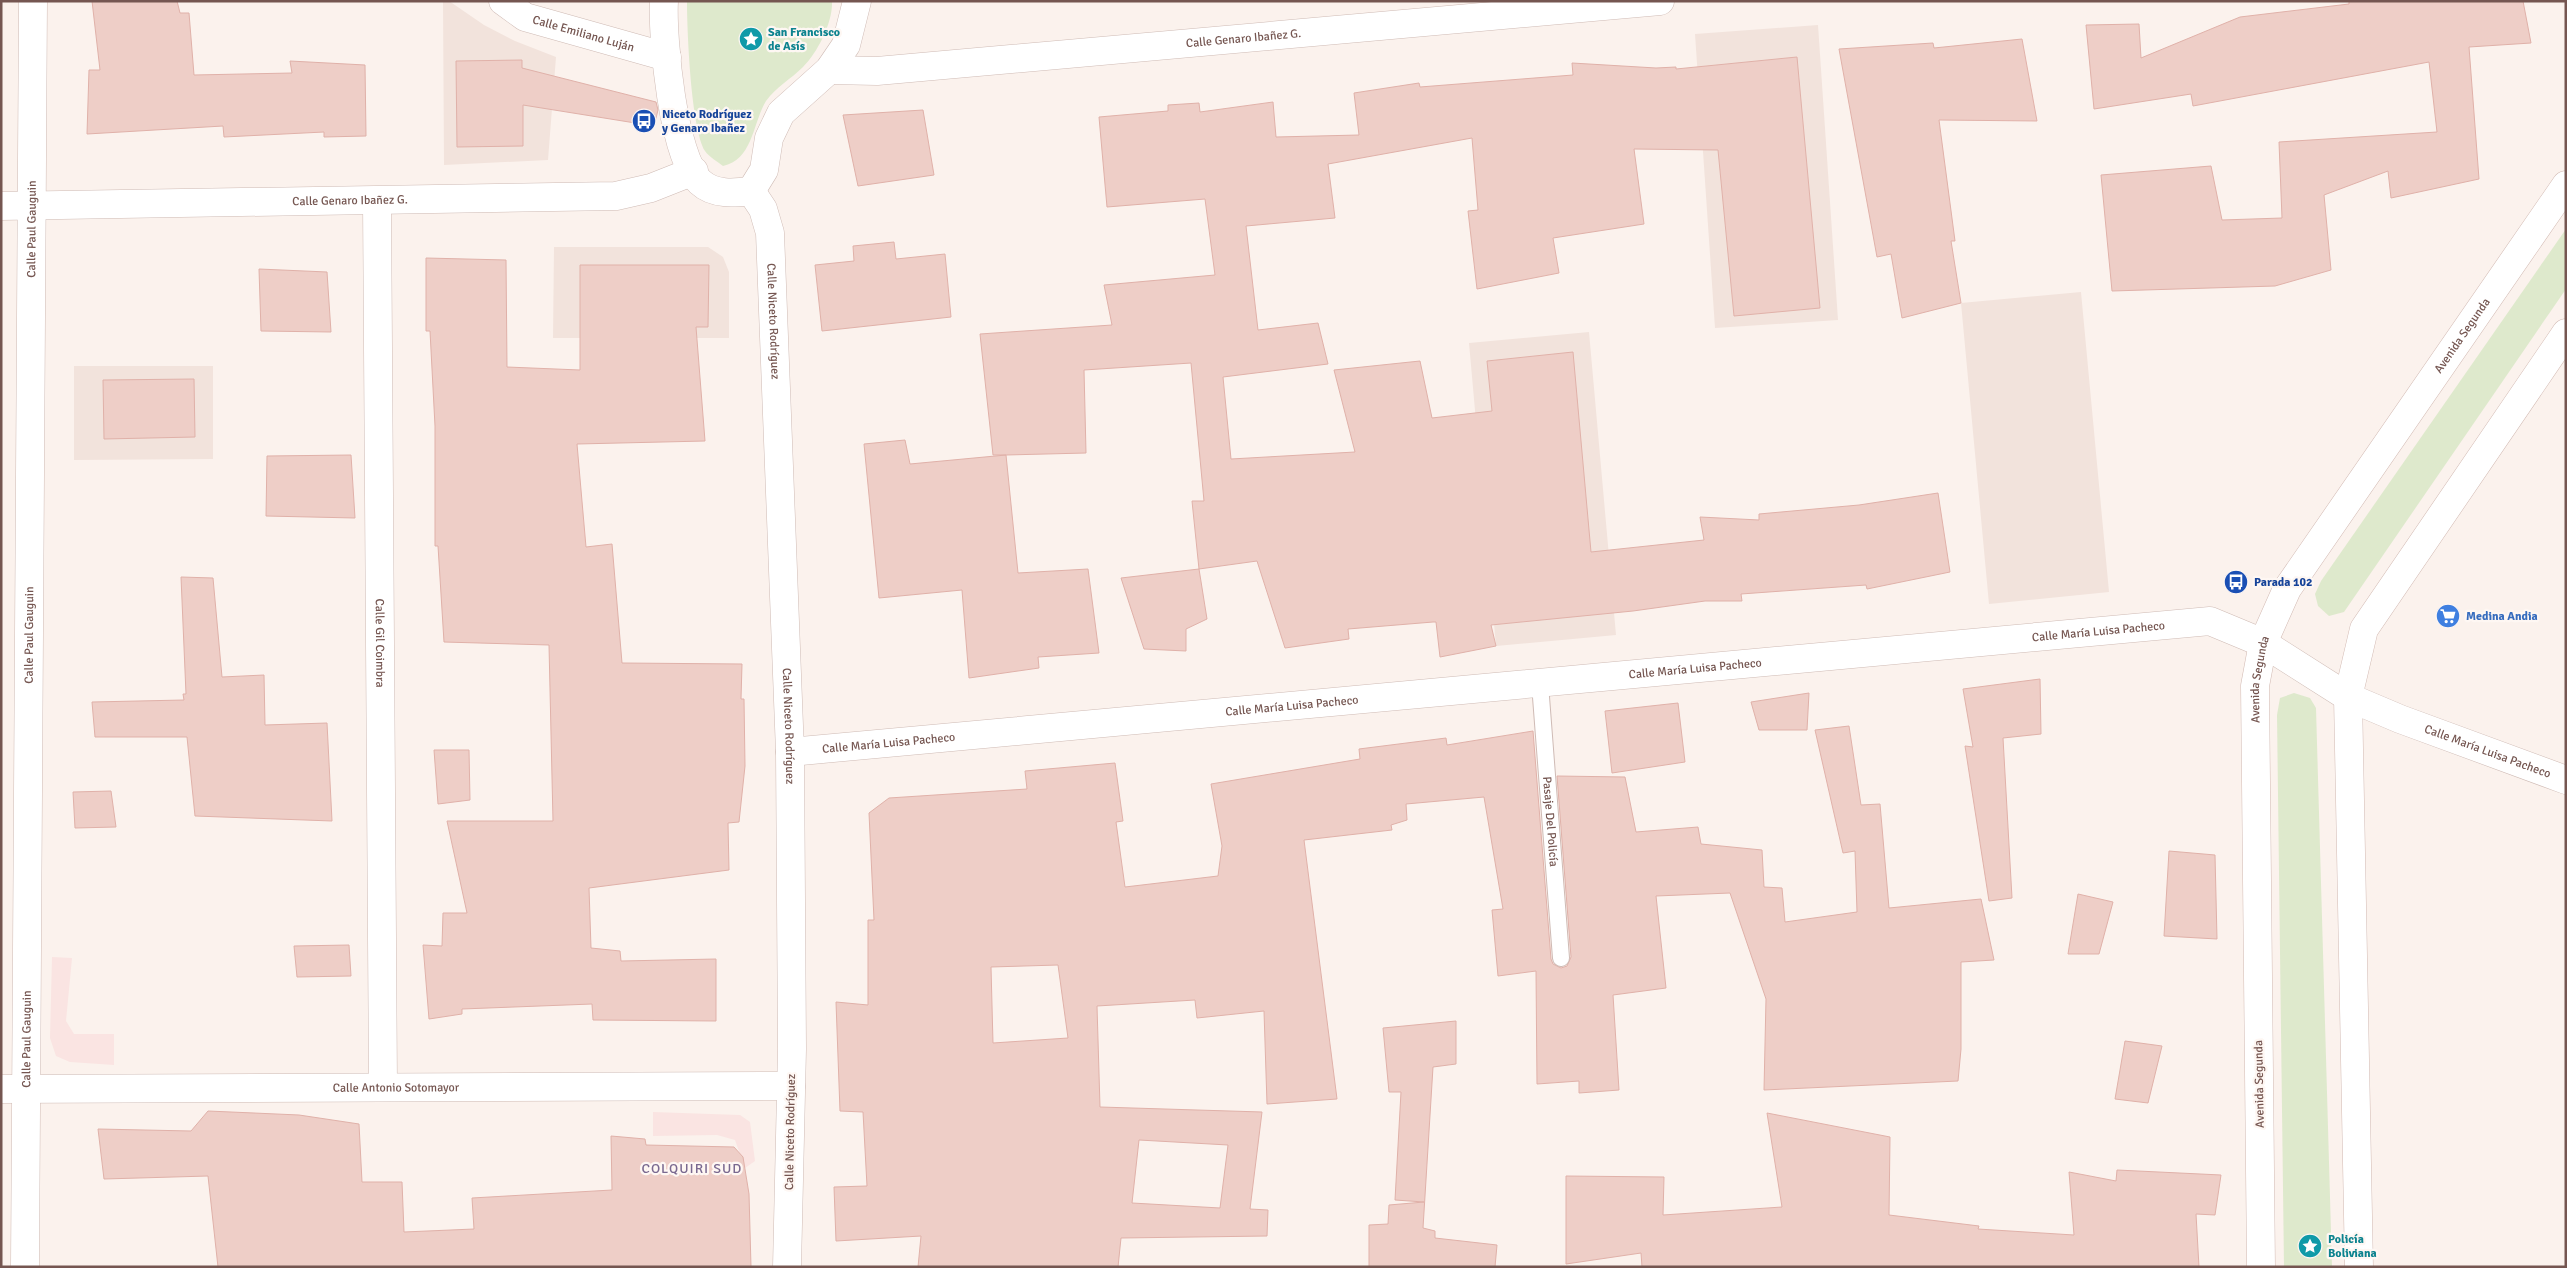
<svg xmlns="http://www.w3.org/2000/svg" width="2567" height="1268" viewBox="0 0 2567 1268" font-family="Signika,sans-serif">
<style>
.residential{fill:#f2e3dc}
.commercial{fill:#fae4e2}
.green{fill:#dee9cc}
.building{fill:#eecec7;stroke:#e0b1a9;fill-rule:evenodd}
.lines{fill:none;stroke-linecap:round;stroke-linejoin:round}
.service-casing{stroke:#cfbbb5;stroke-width:18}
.minor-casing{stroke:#cfbbb5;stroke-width:29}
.tertiary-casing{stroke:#cfbbb5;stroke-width:29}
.secondary-casing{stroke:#d2bab3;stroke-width:29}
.service{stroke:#fff;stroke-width:16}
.minor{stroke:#fff;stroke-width:28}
.tertiary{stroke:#fff;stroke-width:28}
.secondary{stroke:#fff;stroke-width:28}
.labels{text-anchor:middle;stroke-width:4.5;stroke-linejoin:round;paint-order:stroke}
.culture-label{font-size:12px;font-weight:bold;fill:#0d838f;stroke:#fef7f3;text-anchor:start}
.street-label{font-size:12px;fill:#755651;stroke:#fef7f3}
.transit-label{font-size:12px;font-weight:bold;fill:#164399;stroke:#fef7f3;text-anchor:start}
.shop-label{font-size:12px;font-weight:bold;fill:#366cbe;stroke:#fef7f3;text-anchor:start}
.neighbourhood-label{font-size:14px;letter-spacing:1px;fill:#7a6990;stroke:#fef7f3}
</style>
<rect width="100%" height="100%" fill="#fbf2ed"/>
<g class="residential">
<polygon points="443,1 449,1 484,25 515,41 556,57 548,160 444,165"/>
<polygon points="1818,25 1838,320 1715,328 1695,34"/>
<polygon points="554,247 708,247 723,257 729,272 729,338 553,338"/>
<polygon points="2081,292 2109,592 1989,604 1961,303"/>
<polygon points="1589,332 1616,635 1496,646 1469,343"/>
<polygon points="74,366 213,366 213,459 74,460"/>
</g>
<g class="commercial">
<polygon points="52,957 72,958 66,1021 74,1034 114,1034 114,1065 70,1062 56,1056 50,1038"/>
<polygon points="653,1112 740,1115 750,1122 755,1161 745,1168 735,1140 717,1135 653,1136"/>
</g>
<g class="green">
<path d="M687,1H832C833,22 818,52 803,67C791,79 776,87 766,101C753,122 753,160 723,166C718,162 709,157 705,151C691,128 687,31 687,1Z"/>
<polygon points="2566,229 2566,289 2344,612 2329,616 2318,606 2315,594 2321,581"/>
<polygon points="2294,693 2310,698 2316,708 2332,1267 2284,1267 2277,715 2280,698"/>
</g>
<g class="building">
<polygon points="92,1 177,1 180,13 189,13 194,75 292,73 290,61 365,65 366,136 324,137 324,132 224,137 223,126 87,134 89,70 100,70"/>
<polygon points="2349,1 2523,1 2531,43 2469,47 2479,179 2391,198 2388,171 2324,195 2331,270 2275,286 2112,291 2101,175 2211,166 2222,220 2282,218 2279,142 2437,132 2429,62 2193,106 2191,94 2094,109 2086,25 2139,24 2141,58 2240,17 2349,4"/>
<polygon points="2022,39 2037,121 1939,120 1955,241 1951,241 1961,303 1902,318 1891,254 1877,257 1839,49 1933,43 1934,48"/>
<polygon points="1797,57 1820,308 1734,316 1718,150 1634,149 1644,224 1553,238 1559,273 1477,289 1468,211 1478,210 1472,138 1328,164 1335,218 1246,226 1258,330 1318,323 1328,364 1223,377 1231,459 1355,452 1334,370 1420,361 1432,418 1492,411 1487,361 1573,352 1591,552 1704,540 1700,517 1759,520 1759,514 1859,505 1938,493 1950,572 1867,589 1866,585 1741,594 1742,601 1705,601 1633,611 1491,625 1496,646 1440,657 1436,622 1433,622 1348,629 1349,639 1285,648 1257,561 1199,569 1192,501 1204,501 1191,363 1084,370 1086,453 1006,455 1018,573 1088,569 1099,653 1038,657 1039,668 969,678 962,590 879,598 864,444 905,440 910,464 1006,455 993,455 980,334 1112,325 1104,285 1215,275 1205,199 1107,207 1099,117 1168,111 1168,105 1199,103 1200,112 1273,102 1276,137 1359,135 1354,93 1419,83 1420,87 1573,75 1572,63 1656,68 1676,67 1676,69"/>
<polygon points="522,60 522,68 656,102 658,110 654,126 523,105 523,146 457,147 456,61"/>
<polygon points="923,110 934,175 858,186 843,115"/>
<polygon points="894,242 896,259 945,254 951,317 822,331 815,265 854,261 853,246"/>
<polygon points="426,258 506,260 507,367 580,370 580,265 709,265 708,327 696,327 705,441 577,444 586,547 612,544 622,663 742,664 741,699 744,699 745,766 739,822 728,823 729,870 589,888 591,948 620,951 621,961 716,959 716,1021 593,1020 592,1004 462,1009 462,1014 429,1019 423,945 442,946 443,913 467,913 447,821 553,821 549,645 444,642 438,546 435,546 435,426 430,331 426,331"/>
<polygon points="259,269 327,272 331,332 261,331"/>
<polygon points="194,379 195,437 104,439 103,380"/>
<polygon points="351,455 355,518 266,516 267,456"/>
<polygon points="1199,569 1207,619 1186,629 1186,651 1144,649 1121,578"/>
<polygon points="181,577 213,578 222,677 264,675 265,725 327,723 332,821 195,816 187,737 95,737 92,702 184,700 183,694 186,694"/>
<polygon points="2040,679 2041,734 2003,738 2012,898 1989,901 1965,746 1973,747 1963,689"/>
<polygon points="1809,693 1807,730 1759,730 1751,702"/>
<polygon points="1678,703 1685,762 1612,773 1605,711"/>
<path d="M1849,726L1861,805L1880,804L1889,908L1981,899L1994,960L1961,962V1049L1958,1081L1764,1090L1766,999L1730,893L1656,896L1666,988L1613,995L1619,1090L1579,1093V1081L1537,1084L1536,971L1498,976L1492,910L1503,909L1484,797L1406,804L1407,820L1391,825L1392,830L1304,840L1337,1099L1267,1104L1264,1011L1197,1018L1195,1000L1097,1006L1100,1107L1262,1112L1250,1209L1268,1210L1267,1236L1121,1238L1118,1267H918L921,1236L836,1241L834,1187L867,1186L863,1112L840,1111L836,1002L868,1005V920H874L869,813L889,798L1027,789L1025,771L1115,763L1123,821L1116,822L1125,887L1218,876L1222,846L1211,784L1360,759L1359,749L1446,738L1447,745L1533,731L1551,959L1553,964L1561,968L1567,966L1571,957L1557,776L1625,777L1636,832L1698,827L1701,844L1762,850L1764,887L1782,888L1785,922L1857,912L1855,851L1843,853L1815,730ZM1058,965L1068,1038L993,1043L991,967ZM1139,1140L1228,1145L1220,1208L1132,1203Z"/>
<polygon points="434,750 469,750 470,800 438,804"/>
<polygon points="111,791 116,827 75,828 73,792"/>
<polygon points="2169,851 2215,855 2217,939 2164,936"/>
<polygon points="2078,894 2113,902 2099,954 2068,954"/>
<polygon points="349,945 351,976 297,977 294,946"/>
<polygon points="1456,1021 1456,1064 1433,1067 1423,1228 1435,1231 1435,1238 1497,1245 1495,1267 1369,1267 1369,1225 1388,1224 1389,1205 1424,1202 1395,1200 1401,1092 1389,1092 1383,1028"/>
<polygon points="2125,1041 2162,1046 2148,1103 2115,1099"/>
<polygon points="208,1111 299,1115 359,1124 362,1182 402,1182 404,1232 474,1229 472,1198 612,1190 611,1136 645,1139 646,1145 734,1147 743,1157 749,1194 751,1267 218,1267 208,1176 104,1179 98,1129 191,1131"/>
<polygon points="1767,1113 1890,1137 1889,1215 1979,1226 1978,1229 2074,1235 2069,1172 2116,1181 2117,1170 2221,1175 2215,1215 2196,1214 2199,1267 1642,1267 1641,1253 1566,1264 1566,1176 1664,1177 1663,1215 1782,1207"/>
</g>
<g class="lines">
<g class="service-casing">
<g id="service">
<path id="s1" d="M1540,684L1561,958"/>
</g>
</g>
<g class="minor-casing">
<g id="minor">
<path id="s2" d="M503,1L525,17L667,57"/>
<path id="s3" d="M829,70L877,71L1660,1"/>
<path id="s4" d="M377,201L383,1086"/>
<path id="s5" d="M1,206L616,196L651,188L694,171"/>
<path id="s6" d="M790,752L2210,621L2263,643L2348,697L2400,719L2566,780"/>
<path id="s7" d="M1,1089L791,1086"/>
<path id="s8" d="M25,1267L33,1"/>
</g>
</g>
<g class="tertiary-casing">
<g id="tertiary">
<path d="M664,1C662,38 673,158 700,182C714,195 734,193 751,191"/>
<path id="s9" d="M751,191L763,209L770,233L790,752L792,1049L787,1267"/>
<polyline points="751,191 764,170 769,138 781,113 829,70 846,45 857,1"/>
</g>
</g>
<g class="secondary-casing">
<g id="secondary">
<path id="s10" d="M2261,1267L2255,686L2263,643L2287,589L2566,185"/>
<polyline points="2359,1267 2348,697 2364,629 2566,333"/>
</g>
</g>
<use href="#service" class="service"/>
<use href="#minor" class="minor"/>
<use href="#tertiary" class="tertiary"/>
<use href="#secondary" class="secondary"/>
</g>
<defs>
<g id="sight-disc" transform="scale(1.25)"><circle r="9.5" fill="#0f9aa8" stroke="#fef7f3"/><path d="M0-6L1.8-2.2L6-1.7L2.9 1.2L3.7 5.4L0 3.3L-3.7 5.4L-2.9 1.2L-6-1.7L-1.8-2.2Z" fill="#fff"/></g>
<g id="bus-disc" transform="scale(1.25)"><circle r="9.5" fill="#1a4fb4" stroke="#fef7f3"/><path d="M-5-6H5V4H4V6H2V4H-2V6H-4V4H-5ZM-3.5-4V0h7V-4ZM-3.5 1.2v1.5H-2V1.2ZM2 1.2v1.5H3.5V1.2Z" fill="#fff"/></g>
<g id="supermarket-disc" transform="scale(1.25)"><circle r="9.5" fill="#3f7fe0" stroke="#fef7f3"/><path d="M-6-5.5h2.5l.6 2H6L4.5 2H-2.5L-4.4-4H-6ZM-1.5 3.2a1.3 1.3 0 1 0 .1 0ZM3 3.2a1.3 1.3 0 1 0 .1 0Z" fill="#fff"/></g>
</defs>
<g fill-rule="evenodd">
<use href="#sight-disc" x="751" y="39"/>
<use href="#bus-disc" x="644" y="121"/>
<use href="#bus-disc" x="2236" y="582"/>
<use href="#supermarket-disc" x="2448" y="616"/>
<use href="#sight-disc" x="2310" y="1246"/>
</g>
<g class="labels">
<g class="culture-label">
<text x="768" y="36">San Francisco<tspan x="768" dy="14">de Asís</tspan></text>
<text x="2328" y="1243">Policía<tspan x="2328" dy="14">Boliviana</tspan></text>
</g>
<g class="street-label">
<text dy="4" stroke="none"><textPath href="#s2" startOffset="88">Calle Emiliano Luján</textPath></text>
<text dy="4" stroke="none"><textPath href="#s3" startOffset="416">Calle Genaro Ibañez G.</textPath></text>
<text dy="4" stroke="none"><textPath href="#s5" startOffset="349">Calle Genaro Ibañez G.</textPath></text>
<text dy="4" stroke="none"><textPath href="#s8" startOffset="1038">Calle Paul Gauguin</textPath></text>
<text dy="4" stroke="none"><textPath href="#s9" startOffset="135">Calle Niceto Rodríguez</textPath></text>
<text dy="4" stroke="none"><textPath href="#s10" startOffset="992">Avenida Segunda</textPath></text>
<text dy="4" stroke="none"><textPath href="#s6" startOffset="1314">Calle María Luisa Pacheco</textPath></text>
<text dy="4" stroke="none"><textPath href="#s8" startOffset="632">Calle Paul Gauguin</textPath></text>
<text dy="4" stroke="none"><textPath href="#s4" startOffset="442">Calle Gil Coimbra</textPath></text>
<text dy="4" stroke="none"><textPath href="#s6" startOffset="909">Calle María Luisa Pacheco</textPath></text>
<text dy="4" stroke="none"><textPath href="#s10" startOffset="588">Avenida Segunda</textPath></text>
<text dy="4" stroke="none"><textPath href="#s6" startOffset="504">Calle María Luisa Pacheco</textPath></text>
<text dy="4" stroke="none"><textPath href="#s9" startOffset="540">Calle Niceto Rodríguez</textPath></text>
<text dy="4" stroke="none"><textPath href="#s6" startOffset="99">Calle María Luisa Pacheco</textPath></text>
<text dy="4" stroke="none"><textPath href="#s6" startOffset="1734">Calle María Luisa Pacheco</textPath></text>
<text dy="4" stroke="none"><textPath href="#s1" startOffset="138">Pasaje Del Policía</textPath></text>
<text dy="4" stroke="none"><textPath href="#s8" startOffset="228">Calle Paul Gauguin</textPath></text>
<text transform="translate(2259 1084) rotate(-91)" y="4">Avenida Segunda</text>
<text dy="4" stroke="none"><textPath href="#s7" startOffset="395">Calle Antonio Sotomayor</textPath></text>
<text transform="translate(790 1132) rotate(-89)" y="4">Calle Niceto Rodríguez</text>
</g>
<g class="transit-label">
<text x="662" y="118">Niceto Rodríguez<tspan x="662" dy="14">y Genaro Ibañez</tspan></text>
<text x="2254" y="586">Parada 102</text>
</g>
<g class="shop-label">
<text x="2466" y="620">Medina Andia</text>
</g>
<g class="neighbourhood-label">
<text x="692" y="1173">COLQUIRI SUD</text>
</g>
</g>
<rect width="2567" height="1268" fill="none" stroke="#755651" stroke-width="5"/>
</svg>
